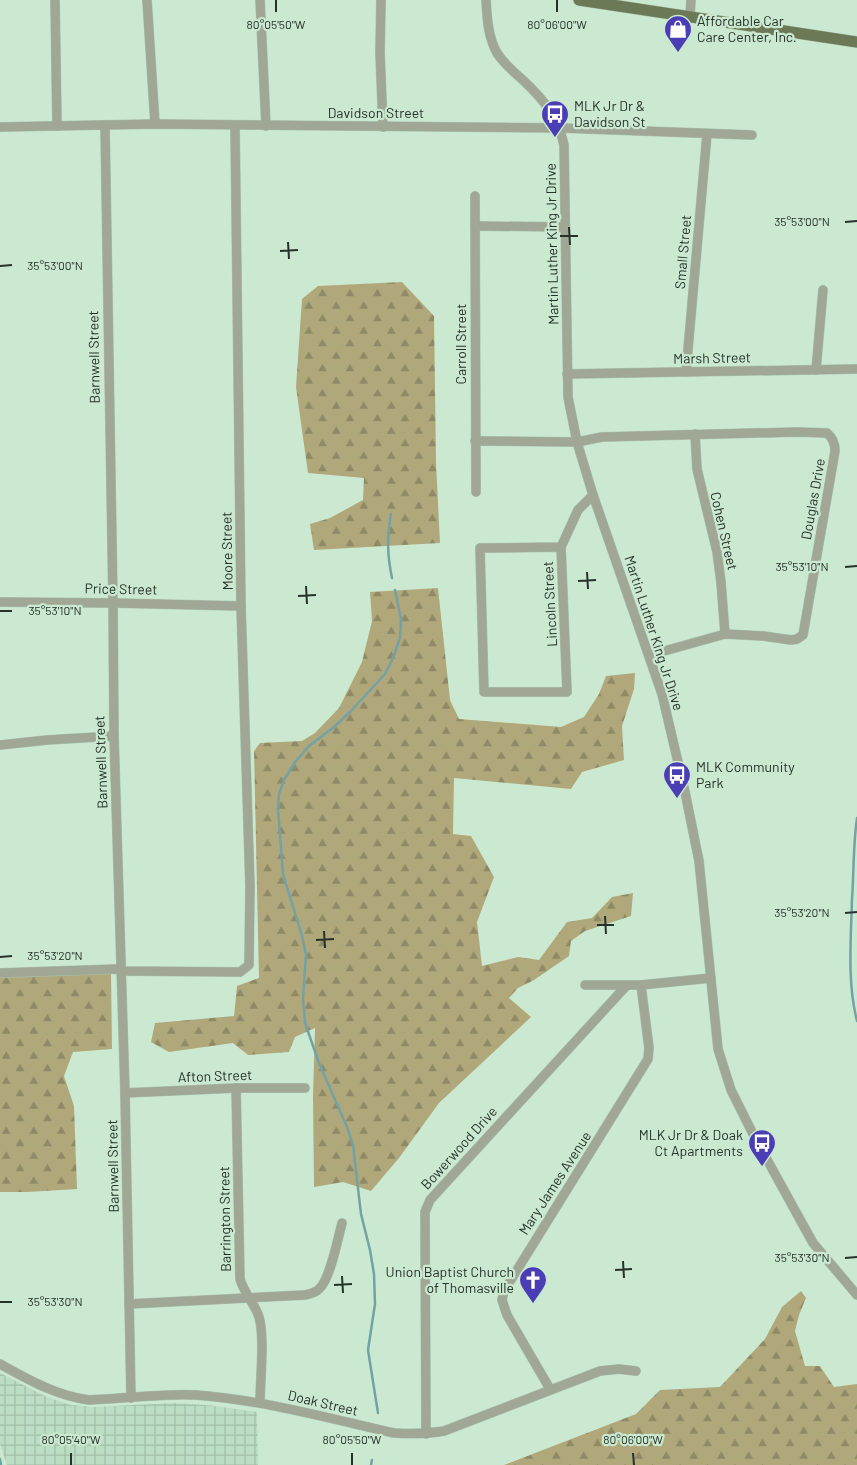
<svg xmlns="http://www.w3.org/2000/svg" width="857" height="1465" viewBox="0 0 857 1465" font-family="Barlow,sans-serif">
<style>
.industrial{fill:url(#industrial-grid)}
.forest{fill:url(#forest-firs)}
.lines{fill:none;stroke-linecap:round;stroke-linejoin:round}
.stream{stroke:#74a2a4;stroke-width:2.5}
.minor-casing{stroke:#aac4af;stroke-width:10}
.major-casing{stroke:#aac4af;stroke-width:12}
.minor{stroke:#a0a895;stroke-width:9}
.major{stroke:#6b7957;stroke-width:11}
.ticks{fill:none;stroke:#263229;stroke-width:2}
.labels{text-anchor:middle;stroke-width:4.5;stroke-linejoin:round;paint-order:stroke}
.poi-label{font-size:14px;fill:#263229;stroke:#cbe9d1;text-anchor:start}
.street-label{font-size:14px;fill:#263229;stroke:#cbe9d1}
.ticks-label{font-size:12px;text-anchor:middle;fill:#263229;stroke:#cbe9d1;stroke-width:4.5;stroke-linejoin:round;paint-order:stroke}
</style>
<defs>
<pattern id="industrial-grid" width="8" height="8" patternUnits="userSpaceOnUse" patternTransform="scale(1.25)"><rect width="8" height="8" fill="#bbdec2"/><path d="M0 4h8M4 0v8" fill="none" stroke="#a1bfa7"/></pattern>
<pattern id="forest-firs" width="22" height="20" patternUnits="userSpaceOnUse" patternTransform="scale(1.25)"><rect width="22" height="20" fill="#b0a87b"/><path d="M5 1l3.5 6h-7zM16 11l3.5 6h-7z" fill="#8f8965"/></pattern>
</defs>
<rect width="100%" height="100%" fill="#cbe9d1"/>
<polygon class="industrial" points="0,1373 47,1397 71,1405 94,1407 173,1403 207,1405 257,1412 258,1465 7,1465 0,1444"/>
<g class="forest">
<polygon points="402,282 434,316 436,463 440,543 314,550 310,524 330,518 363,500 364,478 308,473 296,387 302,299 318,286"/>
<polygon points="438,588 450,700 459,719 561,727 584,717 599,694 606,676 635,673 634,689 622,726 624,760 582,772 571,789 454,778 453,834 471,836 494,877 477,922 482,966 518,957 539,960 567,922 592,918 612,897 633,893 631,916 585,931 571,941 569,956 534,980 518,988 509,998 531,1017 439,1103 399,1158 371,1191 343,1182 314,1187 313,1096 315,1028 295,1037 289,1052 248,1055 233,1043 169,1052 151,1042 155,1023 234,1016 237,986 259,978 254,751 260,743 302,741 315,733 339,708 362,662 372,621 370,592"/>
<polygon points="111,972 112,1049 73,1052 64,1076 74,1106 77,1189 28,1192 0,1192 0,976"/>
<polygon points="801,1291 806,1298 799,1315 795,1331 805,1366 820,1366 834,1387 857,1384 857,1465 504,1465 636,1414 660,1390 720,1387 765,1339 782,1307"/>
</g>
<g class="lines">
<g class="stream">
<path d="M391,514C387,538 387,554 392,578"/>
<path d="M857,818C853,845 854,872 852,899C851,939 847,982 857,1021"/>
<polyline points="378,1413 368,1350 375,1304 374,1274 370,1250 361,1214 353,1145 347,1127 319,1063 305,1023 303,999 306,955 302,936 283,874 278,809 279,794 284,780 295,762 309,746 334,727 350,712 385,674 393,658 400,638 401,619 395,590"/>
<polyline points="0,1459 1,1465"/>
<polyline points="371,1465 372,1460"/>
</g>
<g class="minor-casing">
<g id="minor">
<polyline points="55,0 57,126"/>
<polyline points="147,0 155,124"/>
<polyline points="260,0 266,126"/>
<polyline points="381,0 380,53 383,127"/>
<path d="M486,0C487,18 488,37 497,53C504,64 514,72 524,81C544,100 558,117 564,145L568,397L577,442L593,495L662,694L685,792L699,861L718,1049L731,1090L754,1136L813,1243L857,1295"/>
<polyline points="690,16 691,0"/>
<polyline points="105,125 113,603 114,736 125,1093 131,1398"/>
<polyline points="0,127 155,124 561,128 752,135"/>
<polyline points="475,196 476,492"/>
<polyline points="475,226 565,227"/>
<polyline points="816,370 823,290"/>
<polyline points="686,372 707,134"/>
<polyline points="567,374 857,369"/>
<polyline points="695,434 697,469 717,552 721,582 725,634"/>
<path d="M475,441L577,442L602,437L797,432L827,433C833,438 835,443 835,451L803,635L797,639L791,640L763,636L725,634L650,655"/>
<polyline points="561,547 480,548 484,692 567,692 561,547 578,510 593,495"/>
<polyline points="0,602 113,603 241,606"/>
<polyline points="0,745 47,740 114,736"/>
<polyline points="0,973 117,969 122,971 240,972 249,965 250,886 241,606 235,126"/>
<polyline points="585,985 641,985 711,978"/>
<path d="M236,1088L240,1279C244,1293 255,1304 259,1317C265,1337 260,1381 260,1403"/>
<polyline points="125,1093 236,1088 305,1088"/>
<path d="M129,1304L305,1295C310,1294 315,1293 319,1289C330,1280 338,1238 342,1223"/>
<path d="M0,1364C29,1380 57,1396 89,1400C125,1399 160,1393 196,1395C263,1400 328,1418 394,1433C411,1434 427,1434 444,1431L600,1371L619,1369L636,1371"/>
<polyline points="550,1389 507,1315 502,1300 504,1291 648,1059 649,1048 641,985"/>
<polyline points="426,1434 425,1212 430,1200 627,985"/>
</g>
</g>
<g class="major-casing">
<polyline id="major" points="579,0 857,42"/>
</g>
<use href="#minor" class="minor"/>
<use href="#major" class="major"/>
</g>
<path class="ticks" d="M276,0V12M557,0V12M845,222L857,221M569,227L570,245M560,236H578M288,242L289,259M280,251L298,250M0,266L12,265M845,567L857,566M587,572L588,589M578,581L596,580M306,586L307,604M298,596L316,595M0,611H12M845,913L857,912M605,916L606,934M597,925H614M324,931L325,948M316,940L334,939M0,957L12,956M845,1258L857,1257M623,1261L624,1278M615,1270L632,1269M342,1276L343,1293M334,1285L352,1284M0,1302H12M71,1453V1465M352,1453V1465M633,1453L634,1465"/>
<defs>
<g id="shop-pin" transform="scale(1.4375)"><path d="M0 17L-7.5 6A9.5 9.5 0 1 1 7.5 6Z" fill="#4b3eb5" stroke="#cbe9d1"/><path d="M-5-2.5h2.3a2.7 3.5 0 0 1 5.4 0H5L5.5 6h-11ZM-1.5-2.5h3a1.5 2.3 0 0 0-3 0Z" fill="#fff"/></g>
<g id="bus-pin" transform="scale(1.4375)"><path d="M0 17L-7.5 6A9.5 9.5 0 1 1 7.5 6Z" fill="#4b3eb5" stroke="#cbe9d1"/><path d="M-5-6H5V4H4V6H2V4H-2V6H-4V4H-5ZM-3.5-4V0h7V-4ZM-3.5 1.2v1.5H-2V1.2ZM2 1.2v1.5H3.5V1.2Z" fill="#fff"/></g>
<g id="church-pin" transform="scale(1.4375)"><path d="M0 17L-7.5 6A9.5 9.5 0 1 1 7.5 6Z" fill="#4b3eb5" stroke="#cbe9d1"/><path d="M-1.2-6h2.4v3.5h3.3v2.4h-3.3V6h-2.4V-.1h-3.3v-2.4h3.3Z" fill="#fff"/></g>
</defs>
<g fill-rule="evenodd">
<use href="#shop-pin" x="678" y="29"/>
<use href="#bus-pin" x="555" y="114"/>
<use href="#bus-pin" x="677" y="775"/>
<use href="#bus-pin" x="762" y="1143"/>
<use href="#church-pin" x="533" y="1280"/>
</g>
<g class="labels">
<g class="poi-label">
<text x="697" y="26">Affordable Car<tspan x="697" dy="16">Care Center, Inc.</tspan></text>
<text x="574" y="111">MLK Jr Dr &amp;<tspan x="574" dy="16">Davidson St</tspan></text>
<text x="696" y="772">MLK Community<tspan x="696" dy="16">Park</tspan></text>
<text x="743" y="1140" text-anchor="end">MLK Jr Dr &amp; Doak<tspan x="743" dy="16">Ct Apartments</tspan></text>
<text x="514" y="1277" text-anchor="end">Union Baptist Church<tspan x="514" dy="16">of Thomasville</tspan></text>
</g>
<g class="street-label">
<text x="376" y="118">Davidson Street</text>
<text transform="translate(552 244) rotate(-91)" y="5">Martin Luther King Jr Drive</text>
<text transform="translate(683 252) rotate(-85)" y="5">Small Street</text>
<text transform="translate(461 344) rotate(-90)" y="5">Carroll Street</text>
<text transform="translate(94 357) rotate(-91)" y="5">Barnwell Street</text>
<text transform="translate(712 358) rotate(-1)" y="5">Marsh Street</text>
<text transform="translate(813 499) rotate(-80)" y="5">Douglas Drive</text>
<text transform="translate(724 531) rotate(77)" y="5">Cohen Street</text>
<text transform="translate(227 551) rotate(-91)" y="5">Moore Street</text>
<text transform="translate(121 589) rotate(1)" y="5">Price Street</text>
<text transform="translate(550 604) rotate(-93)" y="5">Lincoln Street</text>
<text transform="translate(654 633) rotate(72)" y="5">Martin Luther King Jr Drive</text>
<text transform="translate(101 762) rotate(-92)" y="5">Barnwell Street</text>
<text transform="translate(215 1076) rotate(-2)" y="5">Afton Street</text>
<text transform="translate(459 1148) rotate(-48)" y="5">Bowerwood Drive</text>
<text transform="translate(113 1166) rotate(-91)" y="5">Barnwell Street</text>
<text transform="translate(555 1183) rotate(-57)" y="5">Mary James Avenue</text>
<text transform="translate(225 1219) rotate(-91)" y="5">Barrington Street</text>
<text transform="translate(323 1403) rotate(13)" y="5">Doak Street</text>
</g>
</g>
<g class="ticks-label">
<text x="276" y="29">80°05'50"W</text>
<text x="557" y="29">80°06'00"W</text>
<text x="802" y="226">35°53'00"N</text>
<text x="55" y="270">35°53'00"N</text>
<text x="802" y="571">35°53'10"N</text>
<text x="55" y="615">35°53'10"N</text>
<text x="802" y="917">35°53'20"N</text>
<text x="55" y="960">35°53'20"N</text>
<text x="802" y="1262">35°53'30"N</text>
<text x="55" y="1306">35°53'30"N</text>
<text x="71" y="1444">80°05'40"W</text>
<text x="352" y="1444">80°05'50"W</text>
<text x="633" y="1444">80°06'00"W</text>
</g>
</svg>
